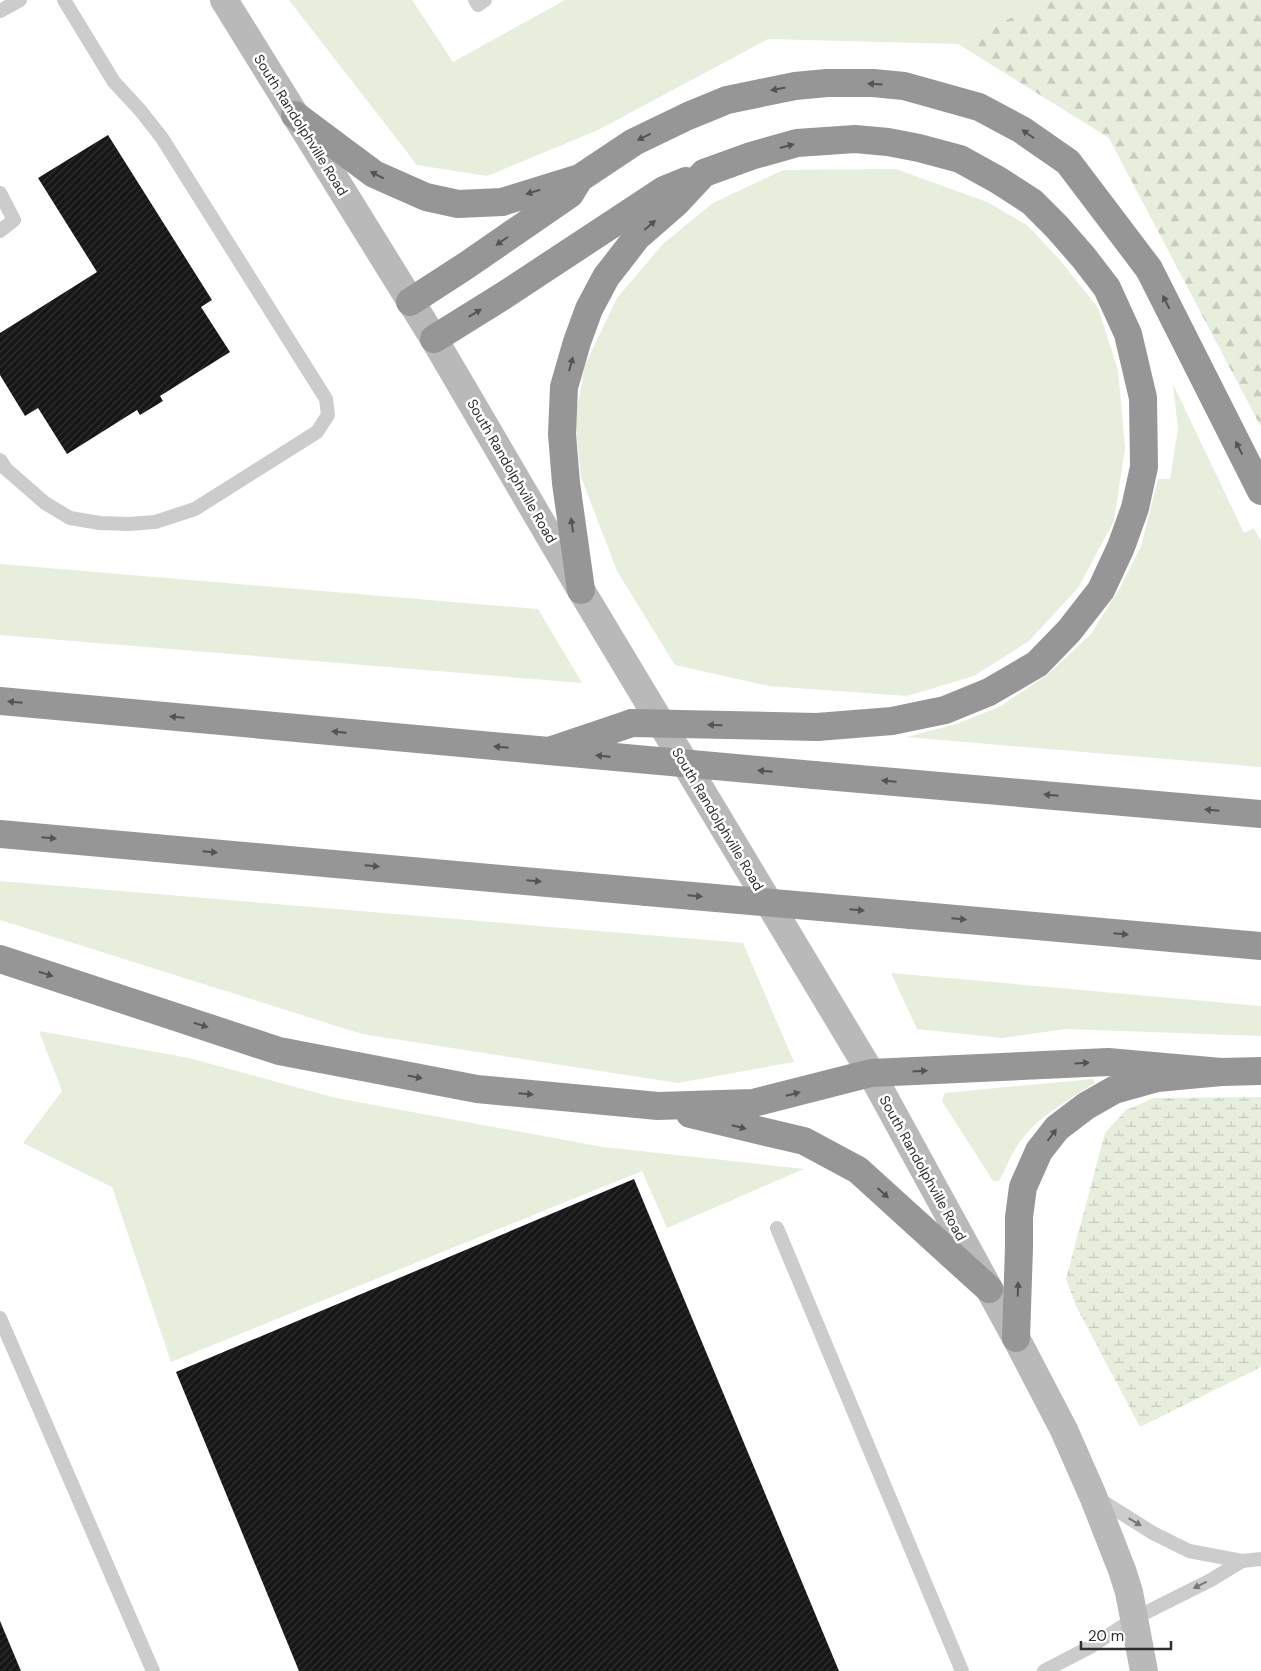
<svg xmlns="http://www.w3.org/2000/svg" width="1261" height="1671" viewBox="0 0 1261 1671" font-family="'DM Sans',sans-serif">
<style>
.grass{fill:#e7eedc}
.forest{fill:url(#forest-firs)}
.wetland{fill:url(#wetland-marsh)}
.building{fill:url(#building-hatch)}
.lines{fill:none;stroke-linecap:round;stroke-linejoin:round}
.lane{stroke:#ccc;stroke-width:14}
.secondary{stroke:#b9b9b9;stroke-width:28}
.highway{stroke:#969696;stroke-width:28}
.highway-bridge{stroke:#969696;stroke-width:28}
.oneway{fill:#535353}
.oneway2{fill:#767676}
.labels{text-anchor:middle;stroke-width:5;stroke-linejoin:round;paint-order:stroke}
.street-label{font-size:14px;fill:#2f2f2f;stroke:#fff}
</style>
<defs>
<pattern id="forest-firs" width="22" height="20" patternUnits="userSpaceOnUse" patternTransform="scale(1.25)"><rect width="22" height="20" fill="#e7eedc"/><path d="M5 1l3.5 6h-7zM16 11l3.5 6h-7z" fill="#c6ccbd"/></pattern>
<pattern id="wetland-marsh" width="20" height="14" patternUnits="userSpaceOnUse" patternTransform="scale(1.25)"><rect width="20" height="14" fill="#e7eedc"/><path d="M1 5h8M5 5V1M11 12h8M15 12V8" fill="none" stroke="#c6ccbd"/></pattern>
<pattern id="building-hatch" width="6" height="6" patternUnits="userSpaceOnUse" patternTransform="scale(1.25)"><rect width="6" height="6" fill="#161616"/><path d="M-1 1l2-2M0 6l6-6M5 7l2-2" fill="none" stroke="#303030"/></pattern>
</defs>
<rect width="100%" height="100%" fill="#fff"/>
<g class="grass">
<polygon points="289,0 412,0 453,62 565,0 1047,0 958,44 768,39 598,130 487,176 417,165"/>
<polygon points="896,169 987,202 1027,225 1060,260 1098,308 1118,370 1125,448 1114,521 1078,588 1029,641 974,676 907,696 769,686 675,665 617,571 581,477 575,419 585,365 617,298 663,244 713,203 783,170"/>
<polygon points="1173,384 1244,533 1254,528 1261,541 1261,767 907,737 956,724 999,707 1047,675 1091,634 1120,588 1141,546 1158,479 1170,479 1178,429"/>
<polygon points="0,564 538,609 582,683 0,635"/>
<polygon points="0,881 743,943 794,1062 678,1083 362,1034 0,920"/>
<polygon points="891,973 1261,1006 1261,1036 1066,1029 1002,1038 917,1029"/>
<polygon points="39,1031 189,1058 336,1098 603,1147 804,1169 667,1228 642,1171 171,1362 112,1187 23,1143 62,1091"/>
<path d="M1093,1079L1095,1083C1067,1101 1036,1117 1017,1146C1010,1157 1005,1170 999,1181H993L942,1101L945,1093Z"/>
</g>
<polygon class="forest" points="1047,0 1261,0 1261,427 1109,138 958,44"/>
<polygon class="wetland" points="1261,1097 1261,1367 1140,1427 1076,1306 1066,1279 1105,1133 1126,1110 1154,1098"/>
<g class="building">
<polygon points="108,135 212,300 201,307 230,352 160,396 163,401 140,415 137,410 67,454 38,408 25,416 0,375 0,333 97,272 38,178"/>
<polygon points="634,1179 839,1671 299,1671 176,1372"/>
<polygon points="0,1621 21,1671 0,1671"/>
</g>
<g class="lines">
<g class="lane">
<polyline points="475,0 478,5 485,0"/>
<polyline points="0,11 20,0"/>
<polyline points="0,193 14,220 0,231"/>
<polyline points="0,460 6,469 45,503 70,518 100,523 129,524 155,522 195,509 317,432 328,415 326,399 162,138 140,110 114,82 64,0"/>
<polyline points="777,1228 962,1671"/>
<polyline points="0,1318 153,1671"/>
<polyline points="1097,1498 1153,1533 1189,1551 1242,1561 1261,1559"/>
<polyline points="1044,1671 1092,1646 1135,1618 1211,1580 1242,1561"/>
</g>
<polyline class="secondary" points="224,0 434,339 581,590 871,1073 1016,1338 1064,1430 1093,1496 1122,1570 1129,1592 1144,1671"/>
<g class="highway">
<polyline points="295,115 374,174 426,197 458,204 502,202 580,178 634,142 688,116 727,100 795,86 827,83 873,83 904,86 979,107 1022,130 1068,162 1149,269 1261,491"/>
<polyline points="410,302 467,265 570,194 578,181"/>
<polyline points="434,339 503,296 664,190 686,181"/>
<polyline points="581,590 566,483 562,434 564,387 577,342 589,309 606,277 637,237 676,203 704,173 751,156 797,143 855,139 888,142 919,148 960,159 998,180 1032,202 1057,227 1084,258 1107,288 1128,334 1143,398 1144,467 1135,508 1121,547 1101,590 1069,631 1037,664 989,692 945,710 892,721 817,727"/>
<polyline points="0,701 549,751 632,723"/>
<polyline points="814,775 1261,814"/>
<polyline points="0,834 647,892"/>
<polyline points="911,915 1261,946"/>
<polyline points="0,959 279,1051 477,1089 658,1106 753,1103 871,1073 1108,1062 1221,1072"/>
<polyline points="690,1114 804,1141 858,1170 989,1289"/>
<polyline points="1016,1338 1019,1247 1019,1217 1023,1187 1039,1151 1057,1128 1086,1106 1114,1090 1157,1078 1221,1072 1261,1071"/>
</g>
<g class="highway-bridge">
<polyline points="632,723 817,727"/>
<polyline points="549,751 814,775"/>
<polyline points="647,892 911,915"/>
</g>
</g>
<defs><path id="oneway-solid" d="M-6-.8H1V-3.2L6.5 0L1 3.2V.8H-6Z" transform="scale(1.25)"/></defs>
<g class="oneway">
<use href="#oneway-solid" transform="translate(875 84) rotate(-176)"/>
<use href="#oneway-solid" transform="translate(778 89) rotate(169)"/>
<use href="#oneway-solid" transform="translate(1028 134) rotate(-145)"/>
<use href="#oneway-solid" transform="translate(644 137) rotate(154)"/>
<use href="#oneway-solid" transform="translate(787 146) rotate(-15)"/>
<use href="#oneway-solid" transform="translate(377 175) rotate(-153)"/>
<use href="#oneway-solid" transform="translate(533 192) rotate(163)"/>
<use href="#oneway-solid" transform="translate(650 225) rotate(-41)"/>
<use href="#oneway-solid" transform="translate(502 241) rotate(145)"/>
<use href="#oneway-solid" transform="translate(1166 302) rotate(-117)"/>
<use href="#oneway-solid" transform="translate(475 313) rotate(-31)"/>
<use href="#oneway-solid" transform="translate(571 364) rotate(-75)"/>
<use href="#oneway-solid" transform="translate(1239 448) rotate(-117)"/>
<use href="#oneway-solid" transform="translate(572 525) rotate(-98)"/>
<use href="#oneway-solid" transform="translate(15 702) rotate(-175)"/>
<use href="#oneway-solid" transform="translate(177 717) rotate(-175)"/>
<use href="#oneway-solid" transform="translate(715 725) rotate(-179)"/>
<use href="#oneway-solid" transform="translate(339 732) rotate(-175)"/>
<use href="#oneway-solid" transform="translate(501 747) rotate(-175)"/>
<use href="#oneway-solid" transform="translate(603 756) rotate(-175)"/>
<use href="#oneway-solid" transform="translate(765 771) rotate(-175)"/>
<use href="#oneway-solid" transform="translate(889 781) rotate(-175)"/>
<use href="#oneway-solid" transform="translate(1051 795) rotate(-175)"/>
<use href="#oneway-solid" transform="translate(1212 810) rotate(-175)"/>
<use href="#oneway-solid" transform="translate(49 838) rotate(5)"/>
<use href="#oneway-solid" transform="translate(210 852) rotate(5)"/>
<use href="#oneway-solid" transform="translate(372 866) rotate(5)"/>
<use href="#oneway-solid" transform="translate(534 881) rotate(5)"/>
<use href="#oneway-solid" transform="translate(695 896) rotate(5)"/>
<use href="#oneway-solid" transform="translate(857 910) rotate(5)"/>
<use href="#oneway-solid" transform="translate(959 919) rotate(5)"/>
<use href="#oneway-solid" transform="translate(1121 934) rotate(5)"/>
<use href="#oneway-solid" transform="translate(46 974) rotate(18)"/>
<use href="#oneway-solid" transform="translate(201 1025) rotate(18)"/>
<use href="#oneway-solid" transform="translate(1082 1063) rotate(-3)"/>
<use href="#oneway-solid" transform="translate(920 1071) rotate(-3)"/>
<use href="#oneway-solid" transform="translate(415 1077) rotate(11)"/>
<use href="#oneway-solid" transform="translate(526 1094) rotate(5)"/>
<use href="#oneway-solid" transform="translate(793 1094) rotate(-14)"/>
<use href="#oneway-solid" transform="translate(739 1127) rotate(14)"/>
<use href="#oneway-solid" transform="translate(1052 1135) rotate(-53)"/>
<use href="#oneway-solid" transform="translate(883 1193) rotate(42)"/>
<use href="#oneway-solid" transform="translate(1018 1289) rotate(-88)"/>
</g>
<g class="oneway2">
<use href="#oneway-solid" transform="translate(1135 1522) rotate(31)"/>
<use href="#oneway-solid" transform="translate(1200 1585) rotate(153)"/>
</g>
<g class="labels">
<g class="street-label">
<text transform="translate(301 125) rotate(58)" y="5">South Randolphville Road</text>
<text transform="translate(512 471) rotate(60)" y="5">South Randolphville Road</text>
<text transform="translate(718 819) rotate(59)" y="5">South Randolphville Road</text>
<text transform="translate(923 1168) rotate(61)" y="5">South Randolphville Road</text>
</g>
</g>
<path d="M1081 1641v8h90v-8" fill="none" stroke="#2f2f2f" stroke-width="2.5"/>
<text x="1088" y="1641" font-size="15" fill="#2f2f2f" stroke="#ffffff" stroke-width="4" paint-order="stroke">20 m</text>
</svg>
